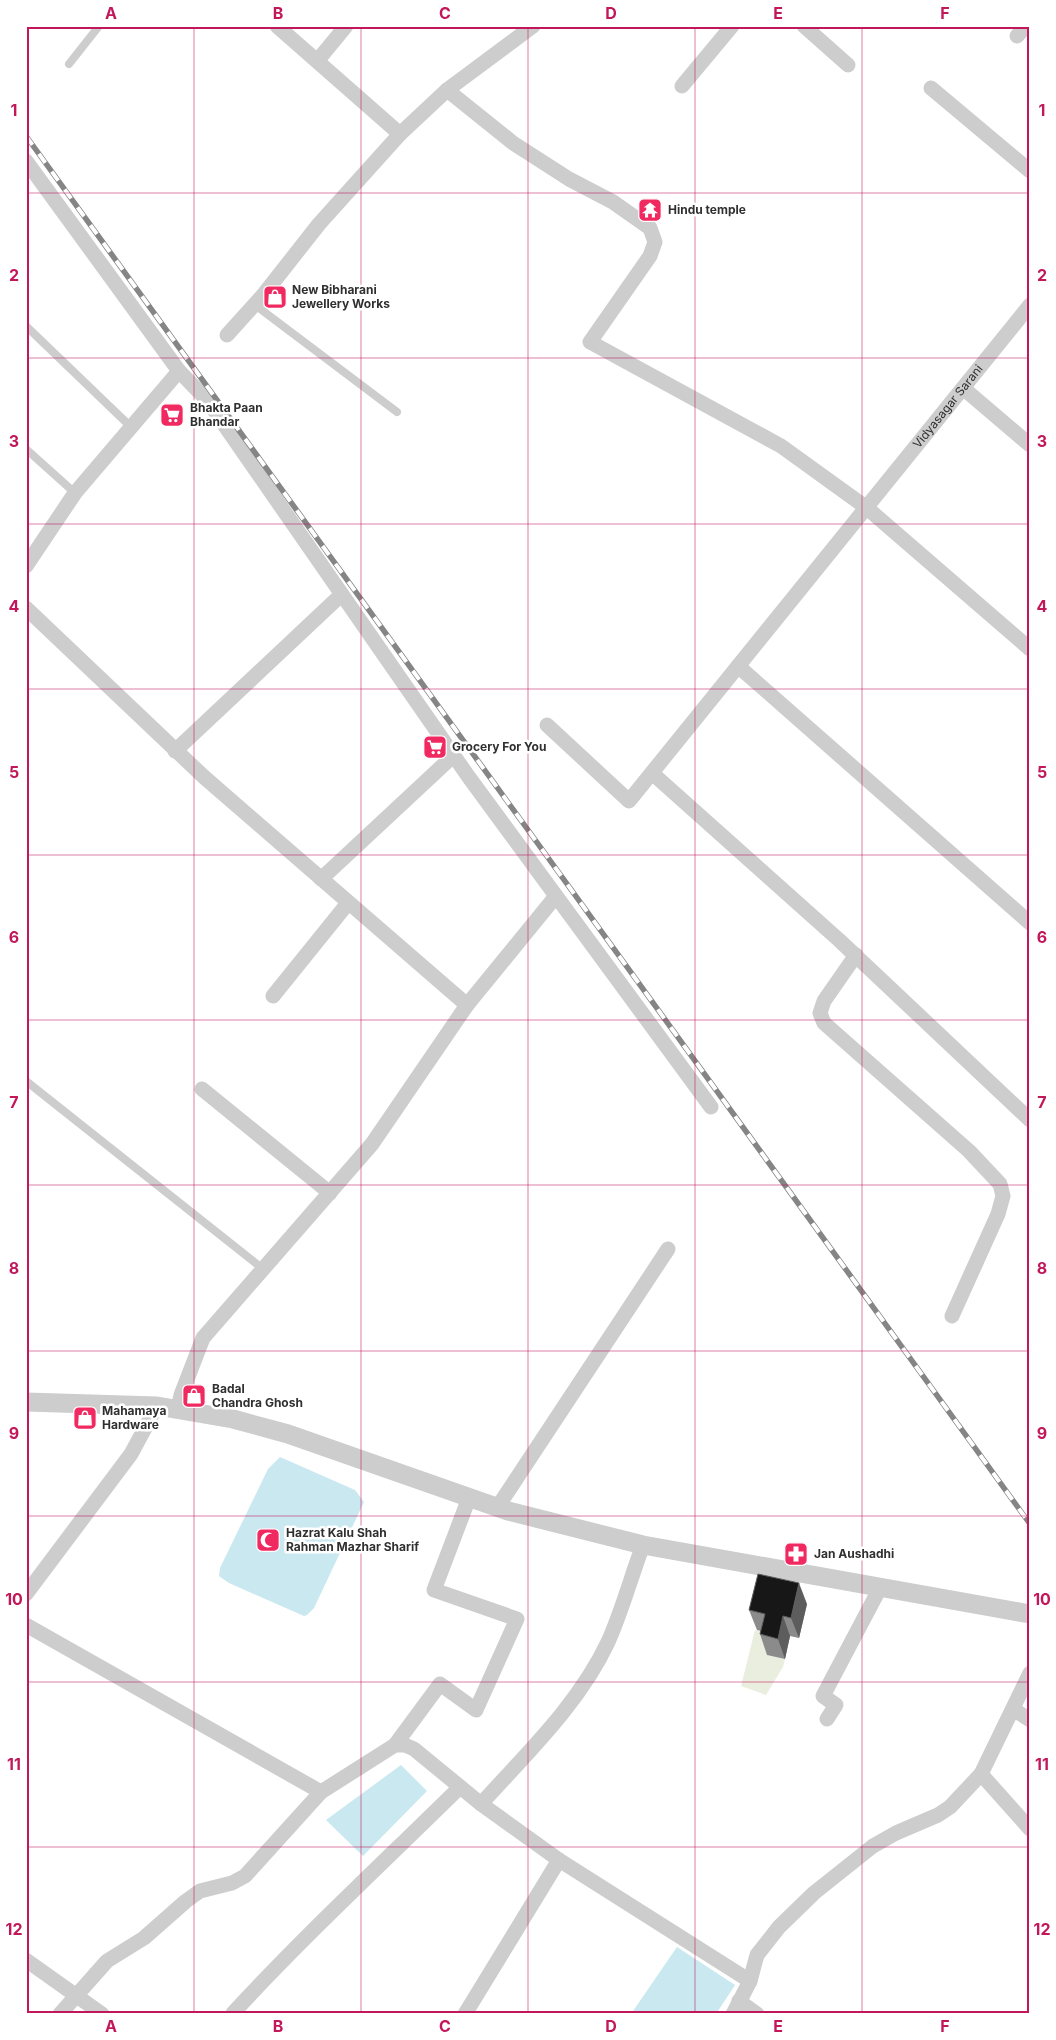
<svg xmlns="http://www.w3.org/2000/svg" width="1056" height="2040" viewBox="0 0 1056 2040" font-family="Inter,sans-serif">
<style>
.green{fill:#eaeede}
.water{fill:#c9e8ef}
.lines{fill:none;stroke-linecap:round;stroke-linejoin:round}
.service{stroke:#cdcdcd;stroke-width:8}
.minor{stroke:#cdcdcd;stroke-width:15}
.tertiary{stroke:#cdcdcd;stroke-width:19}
.rail-casing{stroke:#858585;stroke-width:5.5}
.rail{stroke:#fff;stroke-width:4;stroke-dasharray:11;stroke-linecap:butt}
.wall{fill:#8b8b8b}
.shaded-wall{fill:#5d5d5d}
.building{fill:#171717;stroke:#5d5d5d}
.grid{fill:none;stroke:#c2185b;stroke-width:1;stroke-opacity:0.55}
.labels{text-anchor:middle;stroke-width:5;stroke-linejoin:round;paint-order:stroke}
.poi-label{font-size:12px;font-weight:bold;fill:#303030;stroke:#fff;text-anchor:start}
.street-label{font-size:12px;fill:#303030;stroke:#fff}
.neatline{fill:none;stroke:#c2185b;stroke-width:2}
.grid-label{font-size:16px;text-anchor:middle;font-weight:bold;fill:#c2185b}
</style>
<rect width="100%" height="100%" fill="#fff"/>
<polygon class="green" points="755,1630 772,1634 767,1655 785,1659 783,1667 766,1695 741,1686"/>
<g class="water">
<polygon points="280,1457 355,1490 364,1502 314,1608 307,1615 304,1616 229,1583 219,1576 220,1568 268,1469"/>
<polygon points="401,1765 427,1791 363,1856 326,1820"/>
<polygon points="677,1947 735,1985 716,2014 631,2014"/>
</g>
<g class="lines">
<g class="service">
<polyline points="69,64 99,26"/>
<polyline points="255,305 397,412"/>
<polyline points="26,326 131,427"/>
<polyline points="26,449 75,493"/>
<polyline points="26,1081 263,1269"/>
</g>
<g class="minor">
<polyline points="277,26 400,134"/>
<polyline points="804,26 848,65"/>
<polyline points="1017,36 1026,26"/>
<polyline points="318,60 346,26"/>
<polyline points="682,86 732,26"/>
<polyline points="931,88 1030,171"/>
<polyline points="447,90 513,143 569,179 613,202 650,228 655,242 650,256 590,342 781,446 867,508 1030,649"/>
<polyline points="26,161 179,371 207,400 468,776 711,1107"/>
<polyline points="227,335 264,294 319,224 400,134 447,90 533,26"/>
<polyline points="963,388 1030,445"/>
<polyline points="26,566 75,493 179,371"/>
<polyline points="26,608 204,777 467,1005"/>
<polyline points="738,666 1030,923"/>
<path id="s1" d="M547,725L629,801L1030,305"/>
<polyline points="175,751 341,595"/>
<polyline points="652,773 839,940 1030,1120"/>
<polyline points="321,879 453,756"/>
<polyline points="856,955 824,1001 820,1013 824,1023 969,1151 1000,1184 1003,1196 998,1214 952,1316"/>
<polyline points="273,996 348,903"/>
<polyline points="202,1089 330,1193"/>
<polyline points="178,1409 181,1395 203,1338 372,1144 467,1005 556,896"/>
<polyline points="497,1508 668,1249"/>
<polyline points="26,1594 131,1454 157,1406"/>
<polyline points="26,1625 321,1792"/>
<polyline points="1013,1709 1030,1720"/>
<polyline points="827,1719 836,1705 823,1696 881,1586"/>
<polyline points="395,1745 440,1684 476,1710 517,1619 434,1590 469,1498"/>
<polyline points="981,1774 1030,1829"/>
<path d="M481,1804C526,1754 579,1704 608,1642C622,1611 631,1577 643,1545"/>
<polyline points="26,1960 102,2014"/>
<polyline points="739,2001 757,2014"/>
<path d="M233,2013C306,1934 384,1862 460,1787"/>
<polyline points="60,2014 107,1961 144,1938 186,1901 200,1891 232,1883 245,1876 321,1792 395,1745 405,1745 414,1749 481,1804 559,1860 750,1981"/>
<polyline points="465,2014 559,1860"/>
<polyline points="733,2014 750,1981 757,1955 779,1927 814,1893 873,1846 896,1833 938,1815 950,1807 981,1774 1030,1673"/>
</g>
<polyline class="tertiary" points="26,1402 157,1406 233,1419 288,1434 508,1511 643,1545 1030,1614"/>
<g class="rail-casing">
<polyline id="rail" points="26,136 1030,1524"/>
</g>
<use href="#rail" class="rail"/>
</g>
<polygon class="wall" points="807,1604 799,1638 790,1636 785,1659 767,1655 760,1634 761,1631 757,1630 749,1610"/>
<g class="shaded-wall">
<polygon points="799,1583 807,1604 799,1638 791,1618"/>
<polygon points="783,1616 790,1636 785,1659 778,1639"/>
</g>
<polygon class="building" points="758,1574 799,1583 791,1618 783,1616 778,1639 760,1634 765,1614 749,1610"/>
<path class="grid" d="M194,26V2014M361,26V2014M528,26V2014M695,26V2014M862,26V2014M26,193H1030M26,358H1030M26,524H1030M26,689H1030M26,855H1030M26,1020H1030M26,1185H1030M26,1351H1030M26,1516H1030M26,1682H1030M26,1847H1030"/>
<defs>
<g id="temple-square" transform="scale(1.25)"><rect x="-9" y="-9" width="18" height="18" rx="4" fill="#f02a60" stroke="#fff"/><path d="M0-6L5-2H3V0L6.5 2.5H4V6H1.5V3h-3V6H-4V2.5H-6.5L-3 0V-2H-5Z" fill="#fff"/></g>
<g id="shop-square" transform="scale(1.25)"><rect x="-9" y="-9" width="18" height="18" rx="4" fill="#f02a60" stroke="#fff"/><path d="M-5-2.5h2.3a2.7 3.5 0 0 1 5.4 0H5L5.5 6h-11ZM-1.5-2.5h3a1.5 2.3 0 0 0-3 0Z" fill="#fff"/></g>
<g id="supermarket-square" transform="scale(1.25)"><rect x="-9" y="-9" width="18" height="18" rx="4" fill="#f02a60" stroke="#fff"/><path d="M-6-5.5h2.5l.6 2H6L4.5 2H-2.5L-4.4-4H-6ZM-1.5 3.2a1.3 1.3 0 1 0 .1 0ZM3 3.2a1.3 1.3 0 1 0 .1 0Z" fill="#fff"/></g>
<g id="mosque-square" transform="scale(1.25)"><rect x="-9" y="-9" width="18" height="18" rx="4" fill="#f02a60" stroke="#fff"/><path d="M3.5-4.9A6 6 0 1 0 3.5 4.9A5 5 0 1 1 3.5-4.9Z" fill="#fff"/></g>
<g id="pharmacy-square" transform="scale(1.25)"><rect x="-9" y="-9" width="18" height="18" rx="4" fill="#f02a60" stroke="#fff"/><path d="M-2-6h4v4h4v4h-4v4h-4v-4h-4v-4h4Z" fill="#fff"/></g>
</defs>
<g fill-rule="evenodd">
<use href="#temple-square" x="650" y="210"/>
<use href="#shop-square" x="275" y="297"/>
<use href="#supermarket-square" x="172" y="415"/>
<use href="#supermarket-square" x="435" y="747"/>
<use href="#shop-square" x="194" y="1396"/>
<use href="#shop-square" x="85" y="1418"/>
<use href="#mosque-square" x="268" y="1540"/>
<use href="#pharmacy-square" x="796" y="1554"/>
</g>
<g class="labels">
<g class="poi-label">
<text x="668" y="214">Hindu temple</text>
<text x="292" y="294">New Bibharani<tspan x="292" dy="14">Jewellery Works</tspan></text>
<text x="190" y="412">Bhakta Paan<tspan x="190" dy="14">Bhandar</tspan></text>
<text x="452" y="751">Grocery For You</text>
<text x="212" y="1393">Badal<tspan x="212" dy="14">Chandra Ghosh</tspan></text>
<text x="102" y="1415">Mahamaya<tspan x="102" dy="14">Hardware</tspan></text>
<text x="286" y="1537">Hazrat Kalu Shah<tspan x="286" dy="14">Rahman Mazhar Sharif</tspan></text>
<text x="814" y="1558">Jan Aushadhi</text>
</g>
<g class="street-label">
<text dy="4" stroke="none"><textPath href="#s1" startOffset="619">Vidyasagar Sarani</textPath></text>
</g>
</g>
<rect width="1056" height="2040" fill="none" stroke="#ffffff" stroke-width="55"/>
<rect x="28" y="28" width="1000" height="1984" class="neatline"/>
<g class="grid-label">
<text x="111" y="19">A</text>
<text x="278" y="19">B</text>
<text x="445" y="19">C</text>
<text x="611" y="19">D</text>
<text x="778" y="19">E</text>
<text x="945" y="19">F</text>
<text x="14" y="116">1</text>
<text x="1042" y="116">1</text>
<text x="14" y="281">2</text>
<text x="1042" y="281">2</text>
<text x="14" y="447">3</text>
<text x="1042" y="447">3</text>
<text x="14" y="612">4</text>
<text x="1042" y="612">4</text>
<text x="14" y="778">5</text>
<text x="1042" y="778">5</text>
<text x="14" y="943">6</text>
<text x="1042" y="943">6</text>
<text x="14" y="1108">7</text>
<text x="1042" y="1108">7</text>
<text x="14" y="1274">8</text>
<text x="1042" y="1274">8</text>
<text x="14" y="1439">9</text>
<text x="1042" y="1439">9</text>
<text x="14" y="1605">10</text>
<text x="1042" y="1605">10</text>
<text x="14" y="1770">11</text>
<text x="1042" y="1770">11</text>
<text x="14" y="1935">12</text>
<text x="1042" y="1935">12</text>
<text x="111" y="2032">A</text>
<text x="278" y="2032">B</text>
<text x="445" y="2032">C</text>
<text x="611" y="2032">D</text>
<text x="778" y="2032">E</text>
<text x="945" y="2032">F</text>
</g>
</svg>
